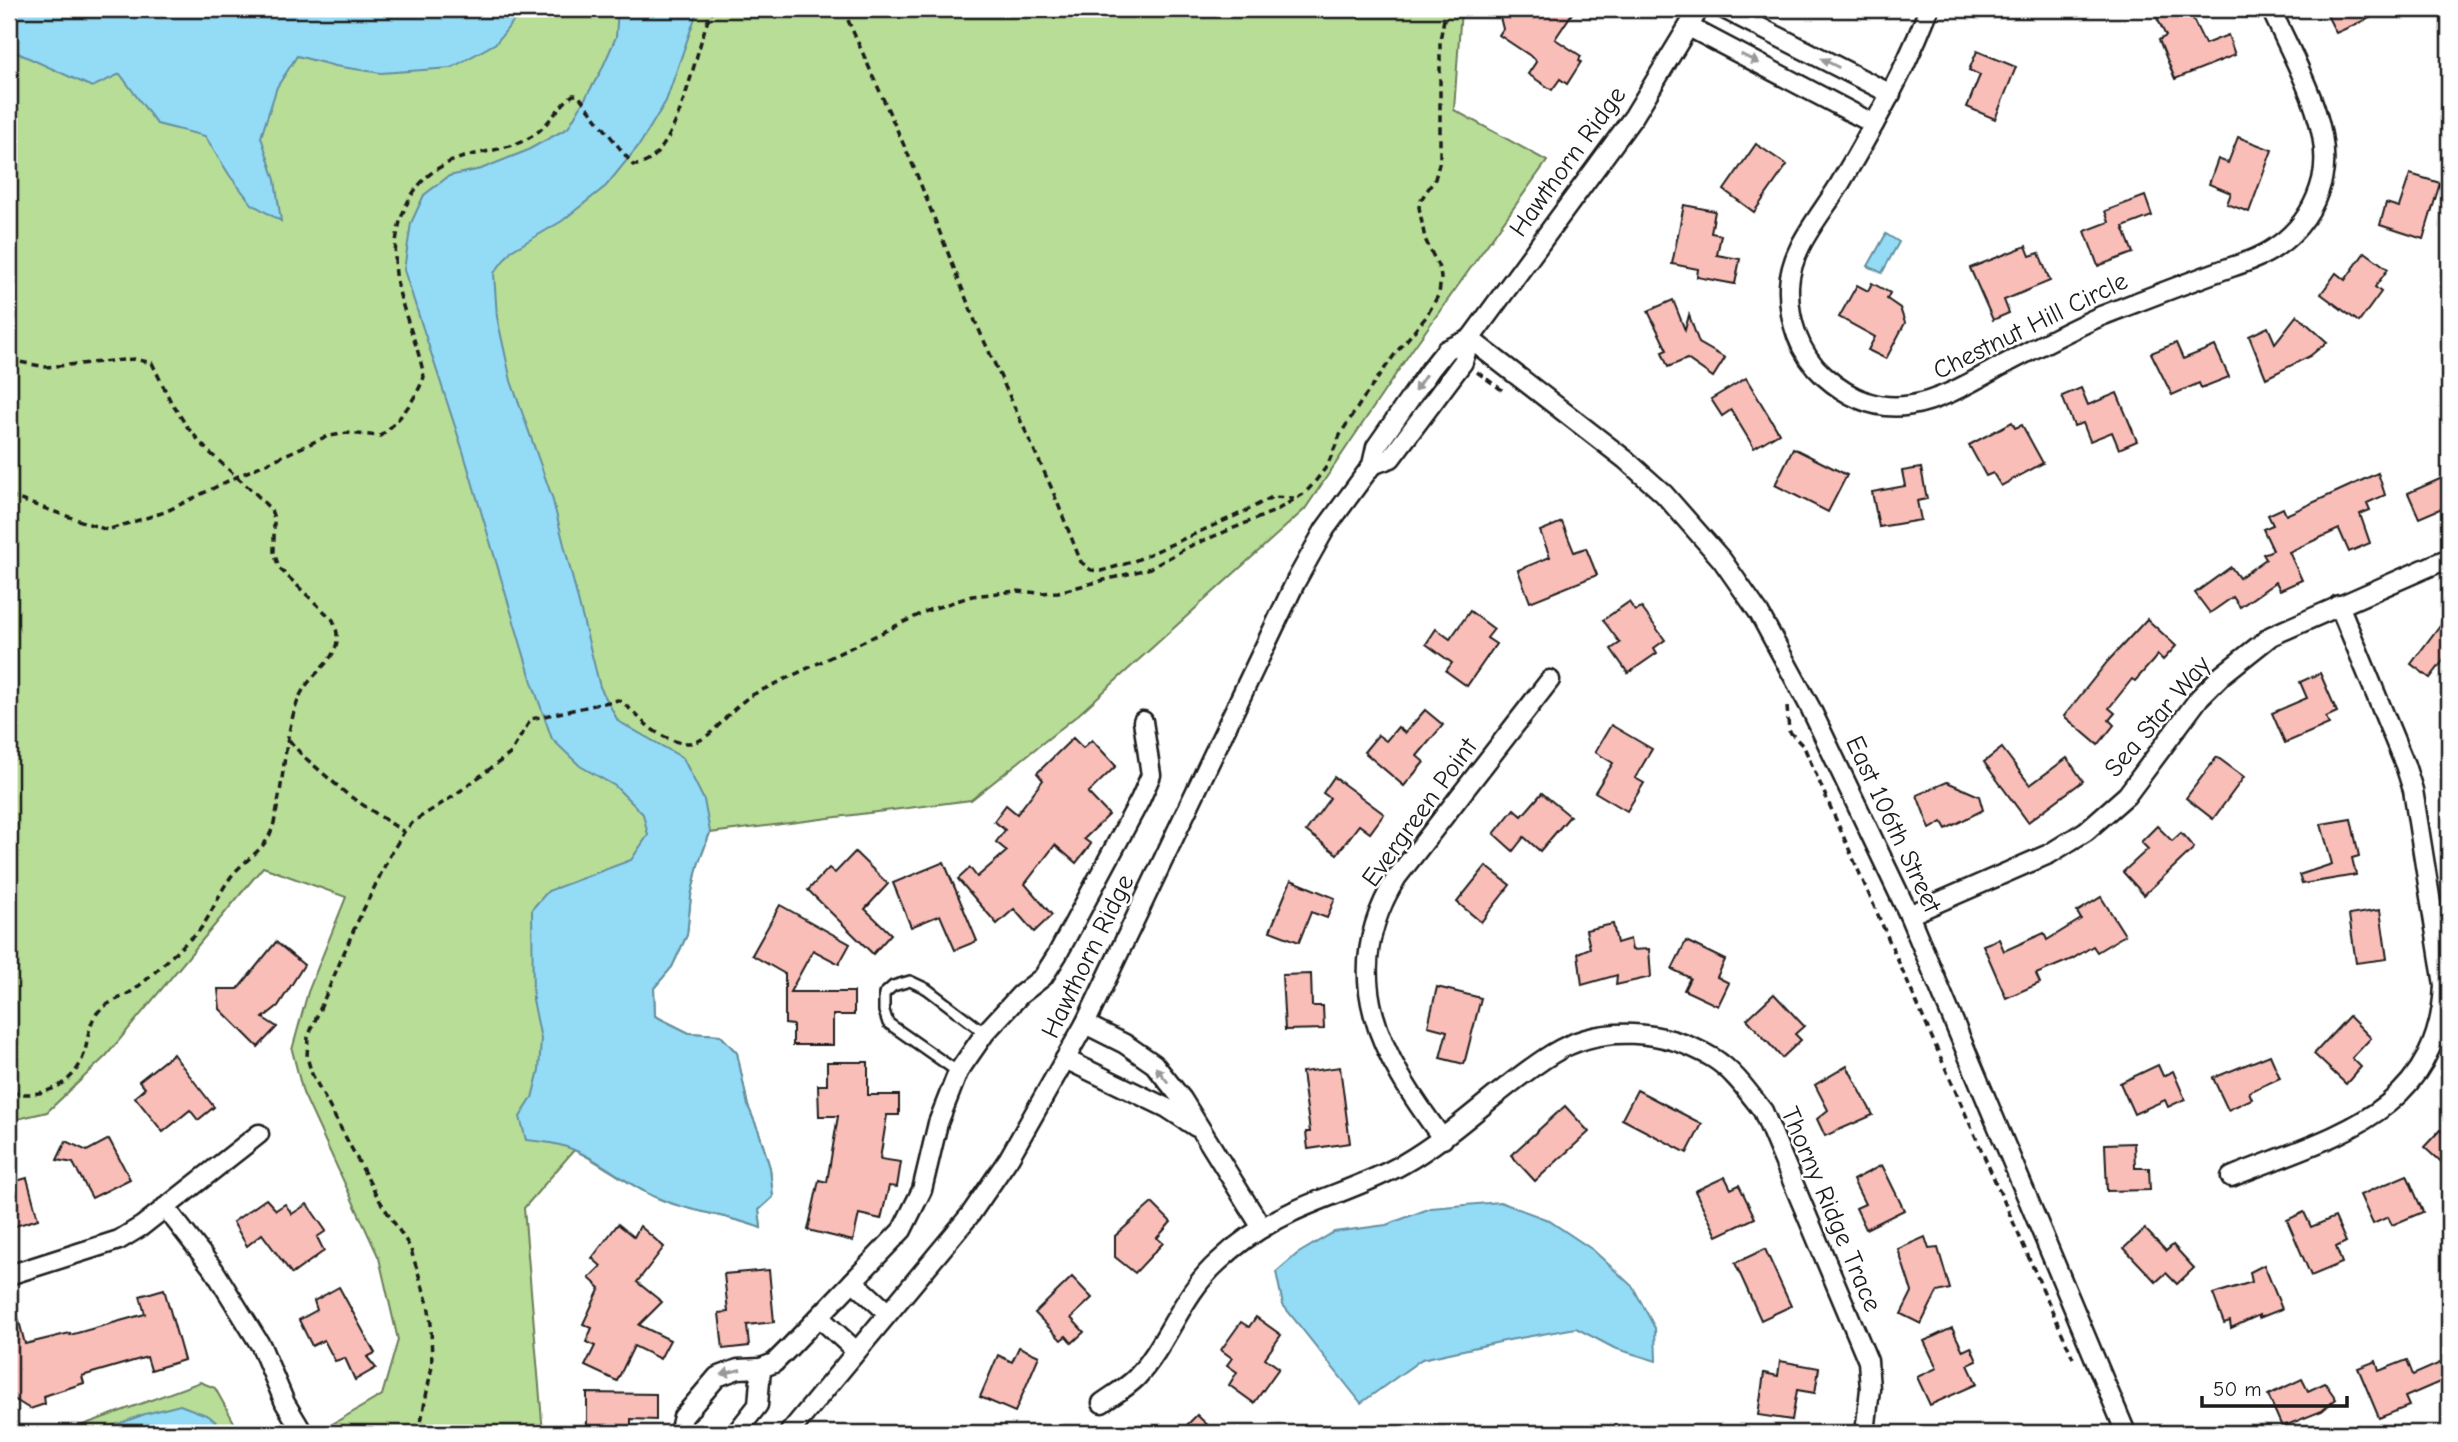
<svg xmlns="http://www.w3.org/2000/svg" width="2458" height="1442" viewBox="0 0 2458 1442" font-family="'Comic Neue',sans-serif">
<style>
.green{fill:#b8dd97;stroke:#6a7c5a;stroke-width:2}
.water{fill:#94dbf6;stroke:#648f9f;stroke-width:2}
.building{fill:#fabeb8;stroke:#1c1c1c;stroke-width:2}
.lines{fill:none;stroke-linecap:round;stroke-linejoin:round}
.service-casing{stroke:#1c1c1c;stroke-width:14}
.minor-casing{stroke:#1c1c1c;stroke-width:23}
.path{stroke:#1c1c1c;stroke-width:3.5;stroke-dasharray:7 5;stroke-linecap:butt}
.service{stroke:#fff;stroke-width:9}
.minor{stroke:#fff;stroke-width:18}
.oneway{fill:#999}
.labels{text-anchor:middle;stroke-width:5;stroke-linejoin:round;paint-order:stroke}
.street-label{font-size:26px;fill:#1c1c1c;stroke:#fff}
</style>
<rect width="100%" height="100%" fill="#fff"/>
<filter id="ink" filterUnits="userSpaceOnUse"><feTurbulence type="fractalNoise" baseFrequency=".0143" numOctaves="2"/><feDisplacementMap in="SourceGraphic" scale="14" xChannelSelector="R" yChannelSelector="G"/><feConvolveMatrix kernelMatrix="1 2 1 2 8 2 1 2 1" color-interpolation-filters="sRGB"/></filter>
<g filter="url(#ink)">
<g class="green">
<path d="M9,9H1461L1454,110L1547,161L1412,350L1305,509L1079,714L971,800L710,833L698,865L691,896L687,935L672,967L654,988L655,1016L689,1033L720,1035L737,1053L748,1106L759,1132L770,1168L773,1197L759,1210L761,1228C726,1214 687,1212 653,1196C625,1183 601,1162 574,1150L524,1208L543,1433H317L382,1395L398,1340L379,1258L303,1093L292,1050L308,992L346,897L263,867L106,1056L47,1112L9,1121Z"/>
<polygon points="200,1382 215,1388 240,1433 61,1433"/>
</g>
<g class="water">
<polygon points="9,9 523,9 496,43 451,68 381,73 335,66 297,56 277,87 261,137 275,180 281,221 252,204 230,176 205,136 157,124 120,74 92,87 9,49"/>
<path d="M618,9H698L666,101L640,144L606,186L562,221L511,251L494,273L497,317L511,381L552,497L600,687L618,721L683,758L704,800L710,832L698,865L691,896L687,935L672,967L654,988L655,1016L689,1033L720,1035L737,1053L748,1106L759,1132L770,1168L773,1197L759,1210L761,1228C726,1214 687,1212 653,1196C625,1183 602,1161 574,1150C559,1143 542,1142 526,1140L520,1117L532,1098L539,1070L541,1039L533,1000L532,909L548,891L631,860L648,835L643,814L615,786L580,766L552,739L532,682L463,451L404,270L411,223L424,195L449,176L481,169L526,151L568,128L601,71L616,37Z"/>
<polygon points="1886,234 1899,242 1882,273 1868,266"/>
<polygon points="1500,1202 1548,1220 1593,1250 1633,1287 1655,1328 1656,1361 1614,1348 1576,1328 1509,1340 1422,1359 1361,1403 1283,1305 1276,1272 1297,1254 1334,1232 1386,1225 1431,1208"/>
<polygon points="180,1405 209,1416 228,1433 94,1433 145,1414"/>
</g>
<g class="building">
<polygon points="1505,9 1575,9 1555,39 1581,56 1579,60 1581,62 1567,84 1560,79 1552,90 1528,74 1536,62 1535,59 1499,35 1503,29 1500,17"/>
<polygon points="2162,9 2188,9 2205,44 2228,35 2235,55 2175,79 2159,40 2166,36 2157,18"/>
<polygon points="2324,9 2390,9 2336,33"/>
<polygon points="1977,51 2016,67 1995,119 1967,107 1980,75 1969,70"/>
<polygon points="2238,137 2272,150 2249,212 2227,204 2231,193 2209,184 2218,159 2228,163"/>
<polygon points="1756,144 1787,165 1754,212 1724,190"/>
<polygon points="2410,174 2440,183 2423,239 2380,225 2386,203 2399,207"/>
<polygon points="2145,196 2152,216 2123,227 2133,253 2098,266 2085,231 2109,222 2105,211"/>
<polygon points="1684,205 1715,211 1711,233 1721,235 1717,255 1740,259 1735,284 1697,277 1698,269 1672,264"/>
<polygon points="2026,246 2030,256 2039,253 2050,281 2004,300 2009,313 1993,320 1970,268"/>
<polygon points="2365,252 2388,269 2375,287 2381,292 2359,322 2321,294 2336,273 2345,280"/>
<polygon points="1872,283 1890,293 1887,299 1900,308 1905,323 1886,359 1868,350 1875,337 1839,317 1857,285 1868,291"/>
<polygon points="1673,300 1685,330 1689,315 1699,343 1725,358 1713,377 1687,359 1668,367 1662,352 1667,350 1648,311"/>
<polygon points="2297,315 2327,342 2310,356 2266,378 2249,336 2268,327 2275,343"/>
<polygon points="2176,343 2183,359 2215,346 2229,377 2201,388 2199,383 2172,395 2151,353"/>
<polygon points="1746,378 1779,433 1754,448 1731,410 1722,416 1711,399"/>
<polygon points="2081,388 2088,405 2117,393 2137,441 2119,449 2112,432 2090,441 2083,423 2074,426 2062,396"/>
<polygon points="2012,422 2015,428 2022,425 2043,463 2001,486 1993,473 1986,476 1969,445"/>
<polygon points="1793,448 1847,475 1828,512 1775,485"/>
<polygon points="1921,468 1927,499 1917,501 1921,520 1879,527 1872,492 1905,486 1902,471"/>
<polygon points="2378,473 2385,495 2367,503 2370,510 2360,514 2370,543 2349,552 2339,529 2289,552 2302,580 2280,590 2276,582 2240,607 2233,597 2210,613 2195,593 2231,567 2239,578 2266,559 2263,554 2273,550 2263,529 2273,525 2268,515 2283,508 2286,515"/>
<polygon points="2449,475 2449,505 2419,518 2408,493"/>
<polygon points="1562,522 1574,552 1586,548 1597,575 1530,602 1518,570 1550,557 1540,531"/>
<polygon points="1629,602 1635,611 1641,607 1665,640 1654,648 1657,653 1628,673 1611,649 1620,643 1603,620"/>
<polygon points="1470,611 1494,629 1487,638 1496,644 1467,686 1446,671 1452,663 1426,644 1436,629 1450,639"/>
<polygon points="2449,613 2449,653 2430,678 2411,664"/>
<polygon points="2147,619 2176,646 2163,660 2158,655 2135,681 2132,679 2109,708 2115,713 2109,720 2114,725 2098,745 2064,716 2108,661"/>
<polygon points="2320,673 2337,712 2326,717 2329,724 2285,743 2272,713 2307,698 2300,682"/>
<polygon points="1425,710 1443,725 1417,756 1424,762 1404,786 1364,752 1378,735 1386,741 1398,727 1405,733"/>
<polygon points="1611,725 1652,749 1635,778 1644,783 1627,811 1595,792 1613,763 1595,752"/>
<polygon points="1073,738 1083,748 1092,740 1116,766 1088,793 1109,815 1084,839 1091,844 1076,863 1055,845 1025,884 1052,915 1034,932 1014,909 997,924 958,879 970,868 977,877 1007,851 996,842 1005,830 994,821 1006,805 1017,814 1043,780 1037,773"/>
<polygon points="2002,748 2030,785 2067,758 2083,781 2028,822 1984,762"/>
<polygon points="2217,757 2244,777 2213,819 2186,798"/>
<polygon points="1334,777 1384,814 1370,833 1359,825 1337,854 1306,831 1330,798 1323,793"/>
<polygon points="1947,782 1979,796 1983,810 1946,829 1942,822 1930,829 1917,795"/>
<polygon points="1542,793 1570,816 1540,851 1524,837 1513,851 1494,834 1514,809 1522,816"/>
<polygon points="2351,819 2359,856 2352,858 2356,875 2302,884 2299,875 2332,864 2321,824"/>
<polygon points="2157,826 2172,841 2181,833 2194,848 2144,895 2123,872 2148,849 2141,842"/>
<polygon points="855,852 888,884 865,909 891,934 873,954 808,890 829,868 835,873"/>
<polygon points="944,862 977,941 955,950 940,915 911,927 893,883"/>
<polygon points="1486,866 1510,885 1481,922 1457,902"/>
<polygon points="1291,880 1335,898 1327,918 1311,912 1299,942 1270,931"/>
<polygon points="2101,897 2125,935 2097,952 2093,946 2072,959 2036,974 2040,983 2006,998 1983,945 1999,939 2004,951 2044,933 2047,940 2081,919 2077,912"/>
<polygon points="780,905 850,944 839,964 813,950 790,992 854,992 854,1015 833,1015 833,1045 793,1045 793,1025 785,1024 785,974 752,955"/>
<polygon points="2380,910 2387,959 2356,963 2349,915"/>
<polygon points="1613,924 1617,943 1630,939 1632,950 1649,949 1651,977 1616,985 1617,975 1582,985 1578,953 1590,948 1586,930"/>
<polygon points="1686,941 1725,960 1717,977 1729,983 1718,1006 1684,990 1690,978 1672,969"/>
<polygon points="276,942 304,965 278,1006 263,1018 277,1027 258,1047 220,1009 218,989 238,989"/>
<polygon points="1311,974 1312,1006 1323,1006 1324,1029 1285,1030 1282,975"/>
<polygon points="1437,987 1481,998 1464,1064 1440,1058 1447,1031 1428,1026"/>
<polygon points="1774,994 1804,1026 1795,1034 1801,1040 1782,1058 1747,1019"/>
<polygon points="2349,1016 2371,1038 2352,1058 2361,1067 2346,1084 2314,1054"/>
<polygon points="173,1054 214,1107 198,1120 190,1110 163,1132 135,1097 145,1088 139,1081"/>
<polygon points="2270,1055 2280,1078 2249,1092 2252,1099 2228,1110 2213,1078"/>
<polygon points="827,1062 868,1062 868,1095 899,1095 899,1115 887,1115 880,1159 901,1162 897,1187 889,1186 881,1219 859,1214 853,1241 808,1230 819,1180 827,1182 838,1116 819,1116 818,1085 827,1085"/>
<polygon points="2158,1065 2163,1076 2173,1071 2185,1099 2168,1107 2165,1100 2134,1114 2120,1083"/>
<polygon points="1847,1066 1873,1115 1825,1136 1817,1119 1828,1110 1815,1085"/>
<polygon points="1340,1067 1350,1143 1308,1149 1306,1132 1310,1132 1302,1072"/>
<polygon points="1637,1090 1702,1124 1687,1153 1622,1119"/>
<polygon points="1565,1106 1589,1132 1535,1181 1511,1155"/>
<polygon points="2440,1130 2449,1138 2449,1170 2424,1147"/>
<polygon points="109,1139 130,1179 92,1198 73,1163 57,1160 66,1141 87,1151"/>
<polygon points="2134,1143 2135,1168 2149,1168 2150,1190 2107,1191 2105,1144"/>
<polygon points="1882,1165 1904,1210 1866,1229 1856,1208 1865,1204 1853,1180"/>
<polygon points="2407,1175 2423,1212 2392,1225 2388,1217 2373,1224 2360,1195"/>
<polygon points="1725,1177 1731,1189 1739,1185 1755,1218 1717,1236 1695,1191"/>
<polygon points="27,1178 38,1219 9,1228 9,1183"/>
<polygon points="266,1199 276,1210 285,1204 292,1214 307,1204 326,1231 317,1237 324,1251 292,1274 262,1234 247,1246 233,1222"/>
<polygon points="1152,1203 1171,1222 1157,1238 1163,1243 1135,1273 1115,1257 1115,1236"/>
<polygon points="2304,1212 2311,1227 2335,1217 2346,1242 2336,1247 2342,1263 2311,1276 2287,1220"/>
<polygon points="618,1224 634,1237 640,1226 664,1247 637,1282 662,1302 639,1325 670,1340 660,1359 634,1346 617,1381 585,1366 595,1346 586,1342 592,1328 583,1324 600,1288 589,1278 601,1266 592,1258"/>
<polygon points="2145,1229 2166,1251 2173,1245 2194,1268 2177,1284 2166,1273 2156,1282 2124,1248"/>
<polygon points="1925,1237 1929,1249 1938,1248 1950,1289 1937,1292 1921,1324 1901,1314 1912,1292 1898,1249"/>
<polygon points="1765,1249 1791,1306 1761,1320 1735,1263"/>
<polygon points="2264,1265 2282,1309 2259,1318 2259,1315 2231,1328 2230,1321 2224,1323 2213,1294 2252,1282 2250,1272"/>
<polygon points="769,1270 774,1322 747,1325 749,1346 723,1349 719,1313 728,1312 724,1274"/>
<polygon points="1072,1277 1092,1298 1071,1318 1084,1332 1072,1343 1066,1336 1061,1340 1035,1313"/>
<polygon points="339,1287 375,1353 367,1357 376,1368 355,1380 345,1358 335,1361 324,1340 312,1346 299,1320 317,1310 314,1301"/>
<polygon points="164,1289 184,1360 151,1370 147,1357 82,1376 84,1383 44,1396 45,1404 30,1409 9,1396 9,1303 14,1302 25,1344 70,1333 70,1335 145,1314 140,1296"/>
<polygon points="1256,1317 1281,1335 1265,1358 1279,1368 1254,1403 1229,1385 1237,1372 1227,1365 1232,1358 1221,1350 1241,1322 1249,1327"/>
<polygon points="1952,1328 1963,1351 1971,1347 1977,1361 1968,1365 1977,1384 1930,1405 1917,1377 1937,1368 1924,1341"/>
<polygon points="1019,1347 1039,1356 1015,1412 980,1397 998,1355 1012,1362"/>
<polygon points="2449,1359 2449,1378 2405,1397 2409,1406 2379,1418 2358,1368 2376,1361 2379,1371 2407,1360 2413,1375"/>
<polygon points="1780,1361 1819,1368 1815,1393 1797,1390 1792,1420 1758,1415 1764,1373 1778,1376"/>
<polygon points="2302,1379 2308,1391 2325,1383 2336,1399 2322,1411 2282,1427 2268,1395"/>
<polygon points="587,1393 656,1394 656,1420 631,1419 631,1433 587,1433"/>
<polygon points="1197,1415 1216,1433 1179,1433"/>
</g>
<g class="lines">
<g class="service-casing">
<polyline id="service" points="958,1072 888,1023 884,1011 884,994 893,986 910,981 927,989 985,1033"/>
</g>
<g class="minor-casing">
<g id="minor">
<polyline points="1724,9 1891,94"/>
<path d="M1929,9C1913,50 1895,87 1873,126C1862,146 1850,167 1838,187C1819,218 1791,248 1789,286C1788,319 1799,354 1824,376C1887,432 1939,400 2001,366C2034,349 2067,331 2101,316C2140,301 2178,286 2217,272C2236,265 2260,259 2276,247C2299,231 2315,208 2322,180C2335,127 2292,57 2271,9"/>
<polyline points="1689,27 1874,124"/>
<polyline points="1470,339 1626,460 1664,494 1722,560 1759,613 1810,707 1909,915 2126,1433"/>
<polyline points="1372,465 1391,458 1463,362 1470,339 1634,116 1699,9"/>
<polyline points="1909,915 2049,854 2086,831 2127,795 2200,697 2222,675 2271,636 2449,558"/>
<polyline points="1085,1024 1125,1044 1154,1064 1182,1099 1262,1228"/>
<polyline points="1065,1059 1167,1108 1196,1127"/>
<path d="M1443,1139C1381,1056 1335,976 1397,877L1550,680"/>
<path d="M2231,1177C2332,1136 2438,1115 2444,985L2413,790L2405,765L2339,605"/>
<polyline points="165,1207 214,1270 261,1346 285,1403 303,1433"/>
<polyline points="9,1275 119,1240 142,1226 259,1134"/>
<polyline points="853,1281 888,1313"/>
<polyline points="820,1318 856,1351"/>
<polyline points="761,1368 774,1363 788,1349 902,1230 922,1190 938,1123 958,1072 985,1033 1020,995 1043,977 1057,955 1140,800 1151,775 1143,721"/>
<path d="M1102,1403C1113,1395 1126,1388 1136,1378C1168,1344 1181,1295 1218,1262C1240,1241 1264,1225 1292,1212C1328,1195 1368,1184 1403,1164C1457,1133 1499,1087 1552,1054C1600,1024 1665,1029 1713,1058C1733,1070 1749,1093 1763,1111L1868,1361L1870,1389L1865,1433"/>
<polyline points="679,1433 683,1417 717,1377 738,1369 761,1368 758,1405 736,1433"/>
<polyline points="789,1433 970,1215 1009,1158 1085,1024 1296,581 1325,529 1372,465 1376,447 1430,370 1446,350 1470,339"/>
</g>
</g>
<g class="path">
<polyline points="843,9 915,170 975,321 1052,489 1081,562 1091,570 1101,571 1132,562 1246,511 1272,497 1294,498"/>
<path d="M9,360L46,367L134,359L152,363L171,402L188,428L209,452L257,495L271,510L274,518V552L279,568L333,620C350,658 311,668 299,698C287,727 285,761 280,792C277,806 276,821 270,834C262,853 239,863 228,881C217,897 211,916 198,932C177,950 157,972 135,989C124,998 108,1001 98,1012C87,1025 89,1041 83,1057C72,1088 38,1099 9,1092"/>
<polyline points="1477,372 1502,390"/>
<path d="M9,496L107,530L165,512L236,477L325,437L347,433L380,436C398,423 416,399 424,377C418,342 400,309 396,274C391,227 408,177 455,160C479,151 504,151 527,139C547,129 556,108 573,95H578L633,165C680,167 695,40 713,9"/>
<polyline points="1787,707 1789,731 1804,747 2073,1358"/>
<polyline points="289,740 302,755 348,795 404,832"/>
<path d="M422,1433L421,1422L432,1366L431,1324L428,1304L410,1247L378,1198L312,1074L307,1057L308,1037L355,927L389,857L404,832L414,821L452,797L510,754L531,719L618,700C632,708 642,723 656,732C708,765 715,716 754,694L929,610L972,596L1016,591L1040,593L1058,592L1151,568L1188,547L1275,511L1305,493L1314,483L1327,466L1341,433L1363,399L1395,354L1426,317L1439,294L1441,278L1440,270L1425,239L1419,207L1420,201L1435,179L1440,160V40L1446,9"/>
</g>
<use href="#service" class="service"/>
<use href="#minor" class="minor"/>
</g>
<defs><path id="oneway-solid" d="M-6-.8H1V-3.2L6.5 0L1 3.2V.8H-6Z" transform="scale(1.75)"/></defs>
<g class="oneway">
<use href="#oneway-solid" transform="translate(1750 59) rotate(28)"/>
<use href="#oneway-solid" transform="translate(1830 63) rotate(-153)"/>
<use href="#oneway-solid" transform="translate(1420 383) rotate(125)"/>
<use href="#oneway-solid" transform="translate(1162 1075) rotate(-129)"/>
<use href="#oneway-solid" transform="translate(731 1372) rotate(165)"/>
</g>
</g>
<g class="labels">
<g class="street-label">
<text transform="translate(1567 161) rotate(-54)" y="9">Hawthorn Ridge</text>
<text transform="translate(2030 325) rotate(-26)" y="9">Chestnut Hill Circle</text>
<text transform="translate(2157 716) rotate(-50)" y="9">Sea Star Way</text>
<text transform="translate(1419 812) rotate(-54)" y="9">Evergreen Point</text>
<text transform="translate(1894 824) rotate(65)" y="9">East 106th Street</text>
<text transform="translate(1087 956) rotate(-64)" y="9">Hawthorn Ridge</text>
<text transform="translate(1832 1209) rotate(67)" y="9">Thorny Ridge Trace</text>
</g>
</g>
<rect width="2458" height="1442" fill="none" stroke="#fff" stroke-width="35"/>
<rect x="18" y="18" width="2423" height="1407" fill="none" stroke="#1c1c1c" stroke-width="2.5" filter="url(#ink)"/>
<path d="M2202 1396v10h145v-10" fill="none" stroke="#1c1c1c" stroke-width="3.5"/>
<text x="2213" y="1396" font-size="21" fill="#1c1c1c" stroke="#ffffff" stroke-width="5" paint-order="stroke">50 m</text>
</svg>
